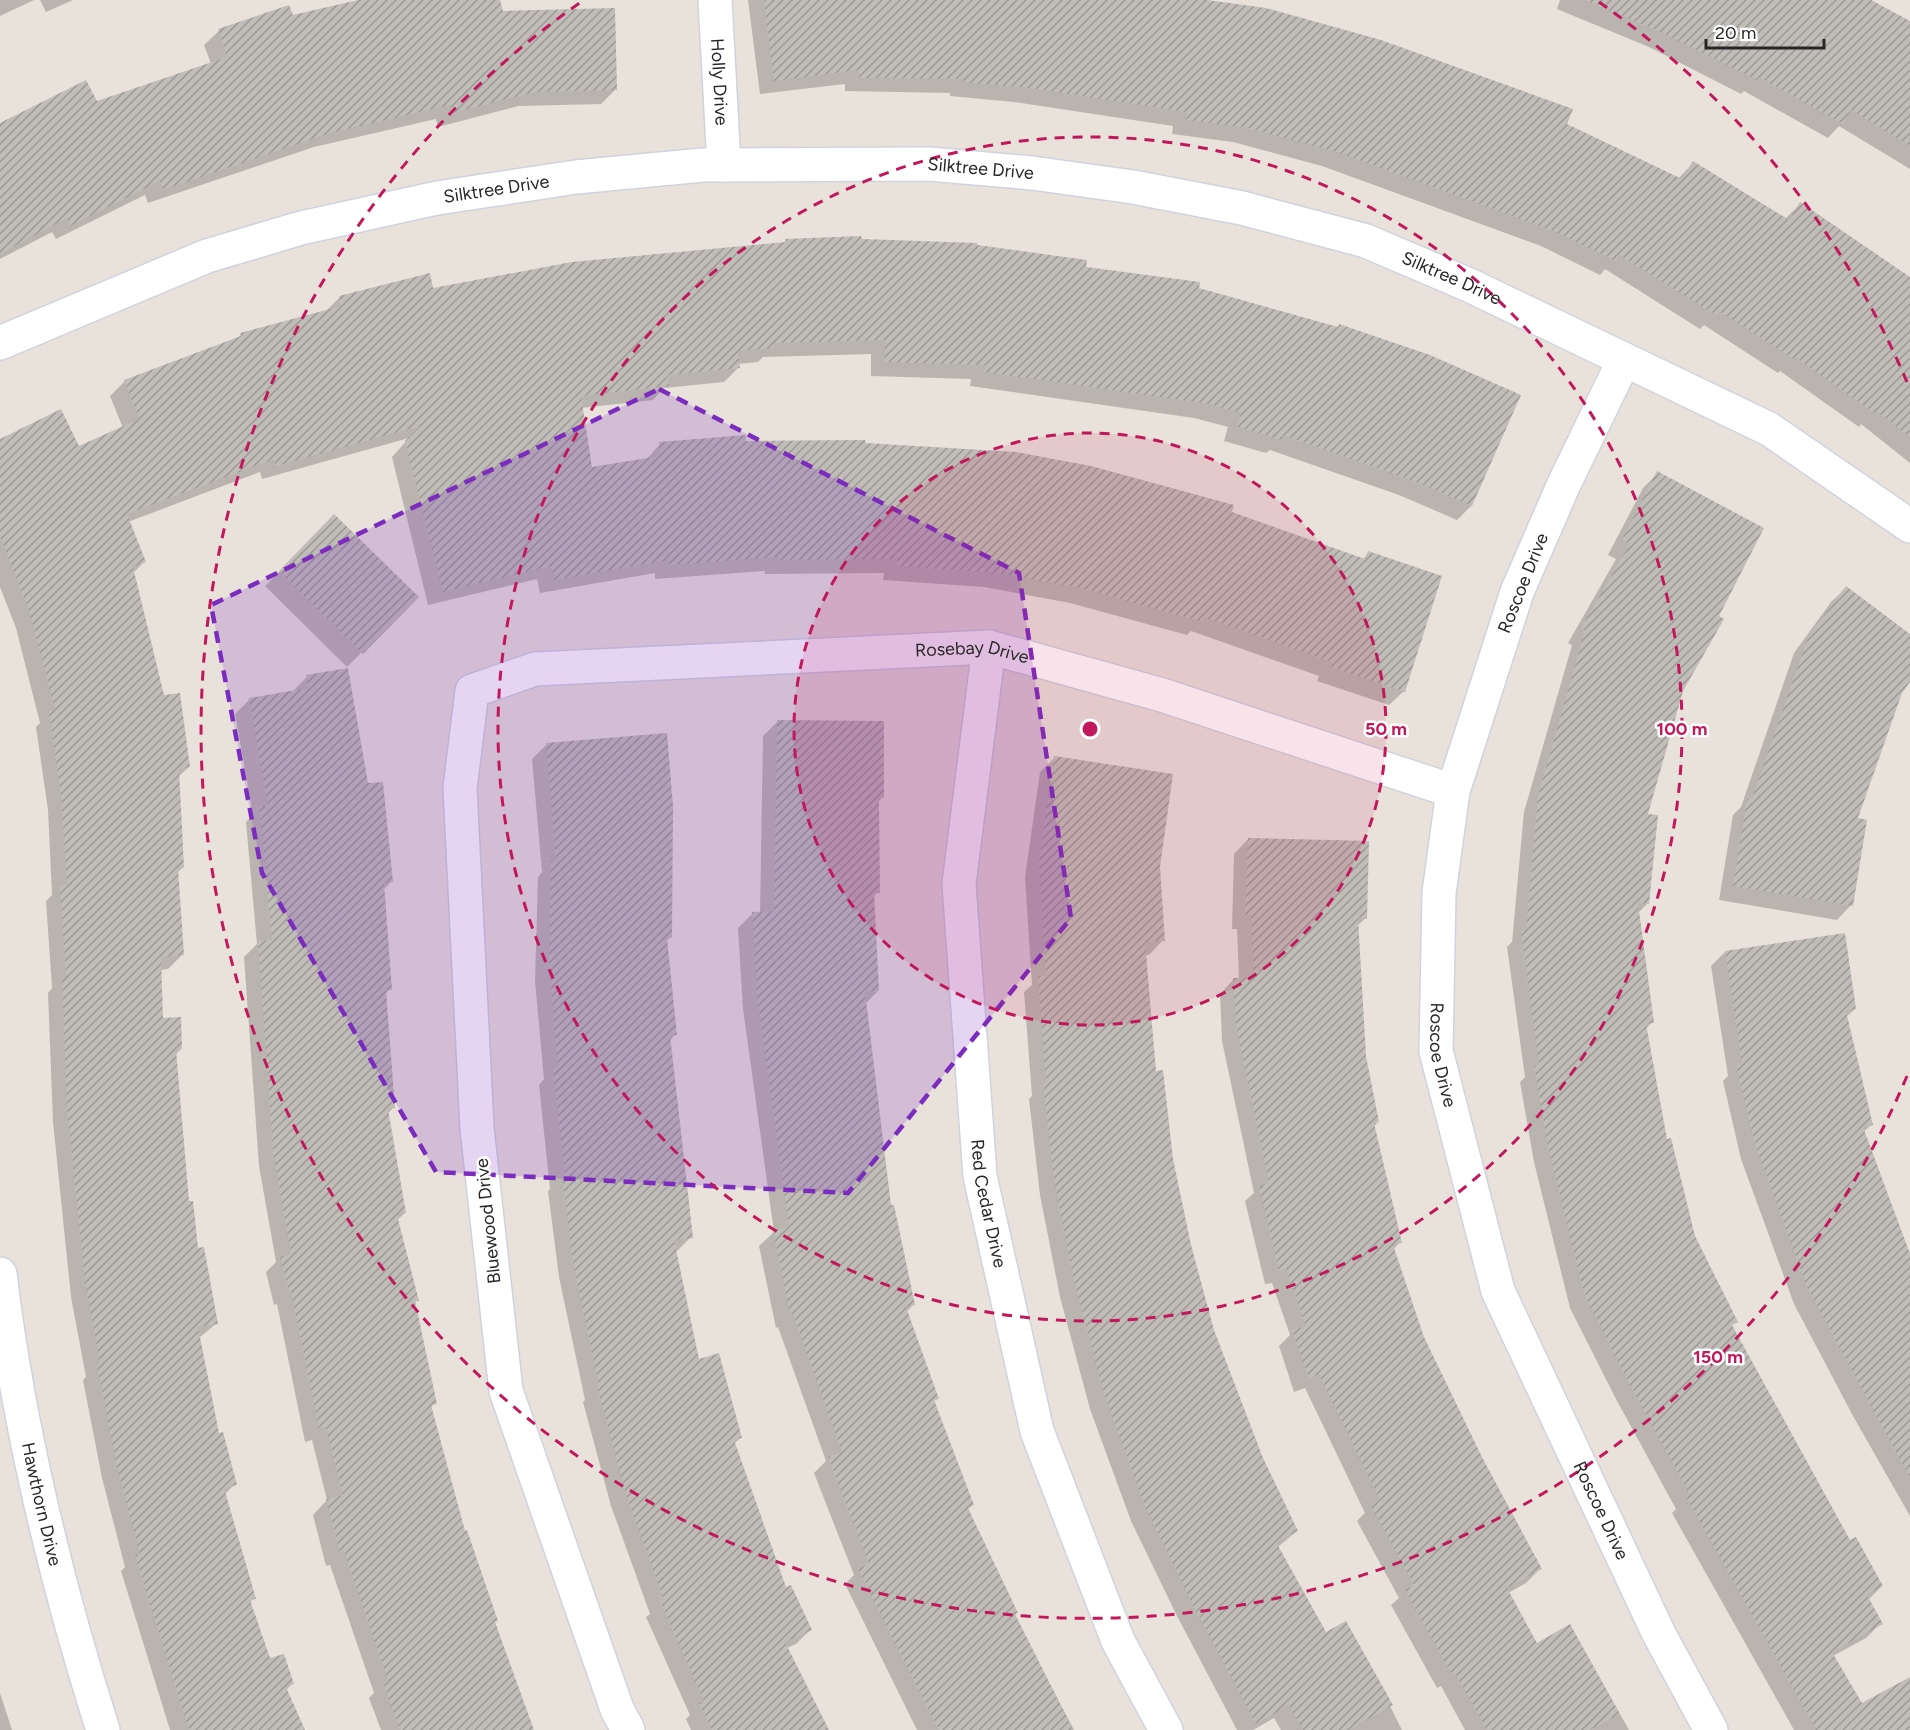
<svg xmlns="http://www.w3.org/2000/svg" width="1910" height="1730" viewBox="0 0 1910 1730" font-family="Figtree,sans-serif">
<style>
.shadow{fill:#0003}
.building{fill:url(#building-hatch)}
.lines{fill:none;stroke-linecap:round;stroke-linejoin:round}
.minor-casing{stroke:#d0d3df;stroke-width:36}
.minor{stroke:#fff;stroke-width:33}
.marked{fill:#7b2cbf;fill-opacity:0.2;stroke:#7b2cbf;stroke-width:4.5;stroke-dasharray:12 8;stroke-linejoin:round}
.ring{fill:none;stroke:#c2185b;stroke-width:3;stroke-dasharray:10 8}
.labels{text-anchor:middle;stroke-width:5;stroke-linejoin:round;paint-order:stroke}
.street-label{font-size:18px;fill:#272727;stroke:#fff}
.centre{fill:#c2185b;stroke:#fff;stroke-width:3}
.ring-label{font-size:18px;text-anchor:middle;font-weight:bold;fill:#c2185b;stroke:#fff;stroke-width:5;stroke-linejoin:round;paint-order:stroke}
</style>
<defs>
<pattern id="building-hatch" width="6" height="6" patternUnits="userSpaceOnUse" patternTransform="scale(1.5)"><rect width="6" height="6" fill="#c0bcb7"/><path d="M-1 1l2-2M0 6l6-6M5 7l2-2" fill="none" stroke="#9c9995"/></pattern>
</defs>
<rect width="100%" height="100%" fill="#e8e2da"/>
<g class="shadow">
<polygon points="0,0 34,0 0,16"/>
<polygon points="40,0 73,0 46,12"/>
<polygon points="365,0 499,0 502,12 616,89 601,104 519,106 438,127 436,119 314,147 148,203 145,195 56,239 52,232 0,259 0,125 96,102 211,64 204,45 219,31"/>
<polygon points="748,0 1197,0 1381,41 1571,109 1565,125 1678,179 1693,163 1786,218 1800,204 1910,289 1910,463 1861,424 1859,427 1780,371 1778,373 1704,325 1700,329 1605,269 1600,275 1541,246 1322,166 1233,142 1172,134 1173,126 1014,102 950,96 950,93 845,91 845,84 760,94"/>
<polygon points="1560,0 1867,0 1910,29 1910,169 1839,126 1828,138 1744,91 1741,94 1649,47 1557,9"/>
<polygon points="786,240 860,241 976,246 1198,289 1519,396 1471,506 1457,520 1399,495 1270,450 1266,453 1224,441 1228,427 1194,418 970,386 971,379 871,376 871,354 763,357 758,362 738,364 738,368 724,382 664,388 653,400 581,408 590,469 646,460 660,444 864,444 1230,513 1362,560 1369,553 1404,691 1389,705 1317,681 1319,676 1191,631 1187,635 1070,603 984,587 883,580 884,573 765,574 765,571 655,579 655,573 540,593 537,579 428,605 392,457 409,438 262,479 260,472 128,522 144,562 133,573 163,697 189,767 178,777 183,867 177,873 182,955 168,969 160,970 162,1019 181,1049 175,1055 188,1203 197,1250 217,1323 199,1338 217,1435 235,1484 224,1495 254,1598 249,1603 269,1660 292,1684 286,1690 303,1730 170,1730 121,1571 125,1567 102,1478 83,1380 86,1377 71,1297 53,1122 48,993 52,988 46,901 52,895 48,810 36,727 40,723 16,628 0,587 0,441 78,448 123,428 110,396 125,381 236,340 241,335 326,311 339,298 428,275 432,290 783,244"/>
<polygon points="1658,473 1682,690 1646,816 1648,903 1638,913 1652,1022 1646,1029 1666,1141 1694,1237 1736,1322 1731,1326 1849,1542 1882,1586 1868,1600 1881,1623 1866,1638 1833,1656 1861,1705 1910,1679 1910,1730 1794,1730 1672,1513 1676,1509 1616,1399 1570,1308 1534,1162 1520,1082 1525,1077 1507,947 1512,942 1524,812 1572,645 1568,643 1616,559 1608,555 1643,488"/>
<polygon points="334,516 417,597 347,667 265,586"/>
<polygon points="1846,588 1910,636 1910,679 1900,692 1856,819 1851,905 1837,920 1719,900 1733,815 1741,807 1794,653 1831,602"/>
<polygon points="307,677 367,785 391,882 383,890 390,989 385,994 394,1107 388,1113 405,1213 397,1220 417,1300 414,1303 435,1403 430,1408 464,1533 532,1730 381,1730 369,1698 374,1693 330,1565 326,1566 313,1515 327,1500 312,1440 305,1442 277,1304 274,1305 266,1272 276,1262 259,1166 244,957 257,944 246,822 253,815 235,714 250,699 292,692"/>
<polygon points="777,722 883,797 878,802 878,892 872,898 878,991 865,1004 889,1207 913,1305 906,1312 937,1398 933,1402 972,1505 967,1510 1014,1615 1074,1730 917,1730 845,1584 854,1575 814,1473 826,1461 778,1327 776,1328 759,1246 774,1232 743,1009 738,928 753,913 760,913 763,736"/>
<polygon points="547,744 671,937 666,941 676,1034 669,1041 691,1237 676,1252 697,1360 740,1438 734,1444 785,1589 810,1630 796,1644 787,1648 827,1730 691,1730 686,1719 690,1715 646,1617 650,1614 611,1506 583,1402 585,1400 559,1277 548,1191 550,1189 539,1085 544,1079 535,981 538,877 542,872 532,759"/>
<polygon points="1055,757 1159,867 1163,940 1149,955 1145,955 1155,1072 1189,1245 1213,1331 1262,1458 1297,1531 1278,1547 1326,1634 1390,1706 1402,1730 1281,1730 1274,1718 1253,1730 1237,1730 1177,1616 1131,1521 1090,1409 1060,1297 1040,1195 1029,1099 1032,1096 1024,992 1032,985 1025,877 1040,772"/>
<polygon points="1248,839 1366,918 1357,926 1364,1056 1378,1122 1373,1127 1400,1242 1393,1250 1423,1338 1482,1460 1541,1568 1526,1583 1508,1593 1536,1645 1570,1626 1629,1730 1465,1730 1441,1686 1437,1688 1391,1605 1399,1598 1357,1521 1365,1513 1305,1388 1294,1392 1279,1346 1290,1335 1272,1283 1265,1284 1245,1201 1254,1193 1222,1041 1220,994 1234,979 1239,979 1237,929 1232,929 1234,854"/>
<polygon points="1725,952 1855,1009 1846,1017 1871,1125 1863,1132 1910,1254 1910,1516 1853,1416 1794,1304 1741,1159 1723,1081 1728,1076 1711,966"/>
<polygon points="0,1693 12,1730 0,1730"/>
</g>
<g class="building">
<polygon points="358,0 500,0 503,11 615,8 617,90 535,92 452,113 450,105 330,133 163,190 160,181 70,226 67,218 0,254 0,123 86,80 97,101 227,57 218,29 289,5 293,15"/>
<polygon points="764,0 1207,0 1266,8 1381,40 1573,109 1567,124 1682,179 1693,161 1789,220 1800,202 1910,277 1910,437 1876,411 1874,413 1795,357 1794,359 1719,311 1716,315 1619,255 1616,261 1556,232 1337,152 1248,128 1186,120 1187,112 1029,88 963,82 964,79 859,78 859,70 774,81"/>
<polygon points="1585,0 1871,0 1910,21 1910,146 1851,110 1843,124 1759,77 1757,80 1663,33"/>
<polygon points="861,236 862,239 977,243 977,245 1087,260 1086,267 1200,282 1199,288 1338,327 1339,324 1430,355 1521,395 1472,506 1414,481 1283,435 1282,440 1238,427 1241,413 1209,404 984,372 985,365 885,362 885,340 774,343 774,348 738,351 740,368 667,375 669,386 581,396 592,467 660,456 659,442 746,435 746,441 865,440 866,443 1016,452 1091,466 1234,505 1232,512 1365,559 1368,551 1442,576 1405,692 1331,667 1332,662 1204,617 1203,622 1085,589 999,573 897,566 897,559 779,560 779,557 669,565 669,560 554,580 551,566 443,592 405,441 420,426 276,466 274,459 127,514 146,562 133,567 164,695 180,693 190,767 179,769 184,868 178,868 184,955 161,957 163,1018 181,1017 182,1049 176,1050 189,1201 193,1201 198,1248 204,1247 218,1324 198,1327 219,1433 223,1432 237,1485 224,1488 256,1599 250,1600 270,1658 284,1654 294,1684 286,1687 305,1730 189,1730 135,1555 140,1554 116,1463 97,1364 100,1363 85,1282 67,1107 62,977 66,977 60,885 67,885 61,795 49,711 55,710 30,613 0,536 0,439 61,409 79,446 139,419 124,380 241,336 240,333 341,306 339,296 430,273 433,288 572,262 786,242 785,239"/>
<polygon points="1657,471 1764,528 1719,616 1724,619 1683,691 1648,814 1658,815 1649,904 1638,903 1654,1023 1646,1024 1667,1139 1671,1138 1695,1236 1738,1322 1732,1325 1850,1540 1856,1537 1883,1586 1867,1595 1883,1624 1832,1652 1862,1703 1910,1677 1910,1730 1813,1730 1816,1729 1686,1497 1690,1495 1630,1385 1584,1293 1548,1147 1534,1066 1539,1065 1521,931 1526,930 1538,796 1585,630 1581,628 1630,544 1622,540"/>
<polygon points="334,514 419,597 363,654 279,571"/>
<polygon points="1846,586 1910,634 1910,682 1902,693 1858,818 1867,820 1853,906 1733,886 1747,799 1752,799 1808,637"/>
<polygon points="348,668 368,783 383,782 393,882 384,883 392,990 386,990 395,1108 388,1109 406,1213 397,1215 419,1301 415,1301 437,1404 431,1405 465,1531 467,1530 498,1621 495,1622 534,1730 400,1730 383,1682 388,1680 344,1551 340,1552 326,1499 343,1495 326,1427 319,1428 291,1291 289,1291 280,1257 291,1254 273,1151 258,941 272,940 259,806 268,806 249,698 308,688 306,675"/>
<polygon points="777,720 884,721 884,798 879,798 880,893 874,893 879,991 865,992 891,1205 894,1205 915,1305 906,1307 939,1399 934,1400 974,1505 968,1508 1018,1613 1015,1614 1073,1730 939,1730 858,1569 869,1564 828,1457 842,1452 793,1314 790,1314 773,1230 789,1227 757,994 752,912 774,911"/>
<polygon points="667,733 673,806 672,938 667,938 677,1035 670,1035 693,1238 674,1240 699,1359 719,1353 742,1438 734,1440 786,1587 791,1585 812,1630 785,1642 829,1730 712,1730 699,1703 704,1701 660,1601 664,1600 625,1491 597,1386 599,1385 573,1262 562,1176 565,1175 553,1069 558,1068 549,966 551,861 556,861 546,743"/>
<polygon points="1054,756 1173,774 1160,867 1165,941 1145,942 1156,1071 1163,1070 1173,1159 1191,1245 1214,1330 1263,1458 1298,1531 1276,1542 1326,1632 1346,1621 1393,1705 1349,1730 1303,1730 1289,1705 1256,1724 1191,1601 1145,1506 1104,1394 1074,1281 1054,1179 1043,1083 1046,1082 1038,976 1046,976 1039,862"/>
<polygon points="1248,838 1369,841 1367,919 1358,918 1366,1056 1379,1122 1374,1123 1402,1243 1393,1245 1424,1337 1483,1459 1542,1569 1507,1588 1537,1643 1570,1624 1620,1714 1590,1730 1487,1730 1455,1673 1452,1675 1405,1590 1414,1585 1371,1506 1380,1500 1319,1374 1309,1378 1292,1330 1306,1326 1286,1269 1279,1271 1259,1186 1269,1183 1236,1025 1233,978 1254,977 1251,915 1245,915"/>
<polygon points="1845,933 1856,1009 1846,1011 1873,1125 1863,1127 1910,1254 1910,1478 1808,1289 1755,1144 1736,1065 1742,1063 1725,951"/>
</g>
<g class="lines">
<g class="minor-casing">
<g id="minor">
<path id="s1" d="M715,0L724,165"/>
<path id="s2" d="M0,343L207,256L301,228L437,198L576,177L703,165L929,164L1032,173L1133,187L1242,208L1366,241L1469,285L1769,429L1910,526"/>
<path id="s3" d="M1624,360L1564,484L1517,592L1453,791L1439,893L1436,1051L1498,1291L1659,1634L1711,1730"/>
<path id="s4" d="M989,647L959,884L980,1176L1037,1431L1118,1641L1166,1730"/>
<path id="s5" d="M0,1274C18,1425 57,1586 103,1730"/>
<path id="s6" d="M628,1730L617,1709L506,1391L477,1128L460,788L472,691L535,669L989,647L1162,695L1453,791"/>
</g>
</g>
<use href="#minor" class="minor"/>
</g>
<path class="marked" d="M659,389L1019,573L1071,918L848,1193L436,1172L262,873L211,605Z"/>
<circle cx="1090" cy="729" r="296" fill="#c2185b" fill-opacity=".12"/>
<g class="ring">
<circle cx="1090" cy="729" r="296"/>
<circle cx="1090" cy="729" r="592"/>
<path d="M1907 1076A888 888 0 1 1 581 2M1599 2A888 888 0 0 1 1907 382"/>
</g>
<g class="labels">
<g class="street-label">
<text dy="6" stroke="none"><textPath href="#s1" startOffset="82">Holly Drive</textPath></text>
<text dy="6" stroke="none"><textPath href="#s2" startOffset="1008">Silktree Drive</textPath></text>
<text dy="6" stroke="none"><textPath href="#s2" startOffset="522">Silktree Drive</textPath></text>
<text dy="6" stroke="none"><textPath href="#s2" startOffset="1494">Silktree Drive</textPath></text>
<text transform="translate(1523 583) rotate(-68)" y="6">Roscoe Drive</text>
<text dy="6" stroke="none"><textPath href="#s6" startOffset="1568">Rosebay Drive</textPath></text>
<text dy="6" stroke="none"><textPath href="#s3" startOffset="730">Roscoe Drive</textPath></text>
<text dy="6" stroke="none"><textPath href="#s4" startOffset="560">Red Cedar Drive</textPath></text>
<text transform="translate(488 1221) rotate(-96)" y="6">Bluewood Drive</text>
<text dy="6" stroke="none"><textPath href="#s5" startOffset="234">Hawthorn Drive</textPath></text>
<text dy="6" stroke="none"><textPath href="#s3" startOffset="1216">Roscoe Drive</textPath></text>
</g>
</g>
<circle cx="1090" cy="729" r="9" class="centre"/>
<g class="ring-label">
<text x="1386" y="735">50 m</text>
<text x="1682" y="735">100 m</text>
<text x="1718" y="1363">150 m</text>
</g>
<path d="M1706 39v9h118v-9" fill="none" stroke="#272727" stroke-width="3"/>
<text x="1715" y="39" font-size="18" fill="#272727" stroke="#ffffff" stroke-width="4.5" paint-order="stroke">20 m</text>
</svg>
